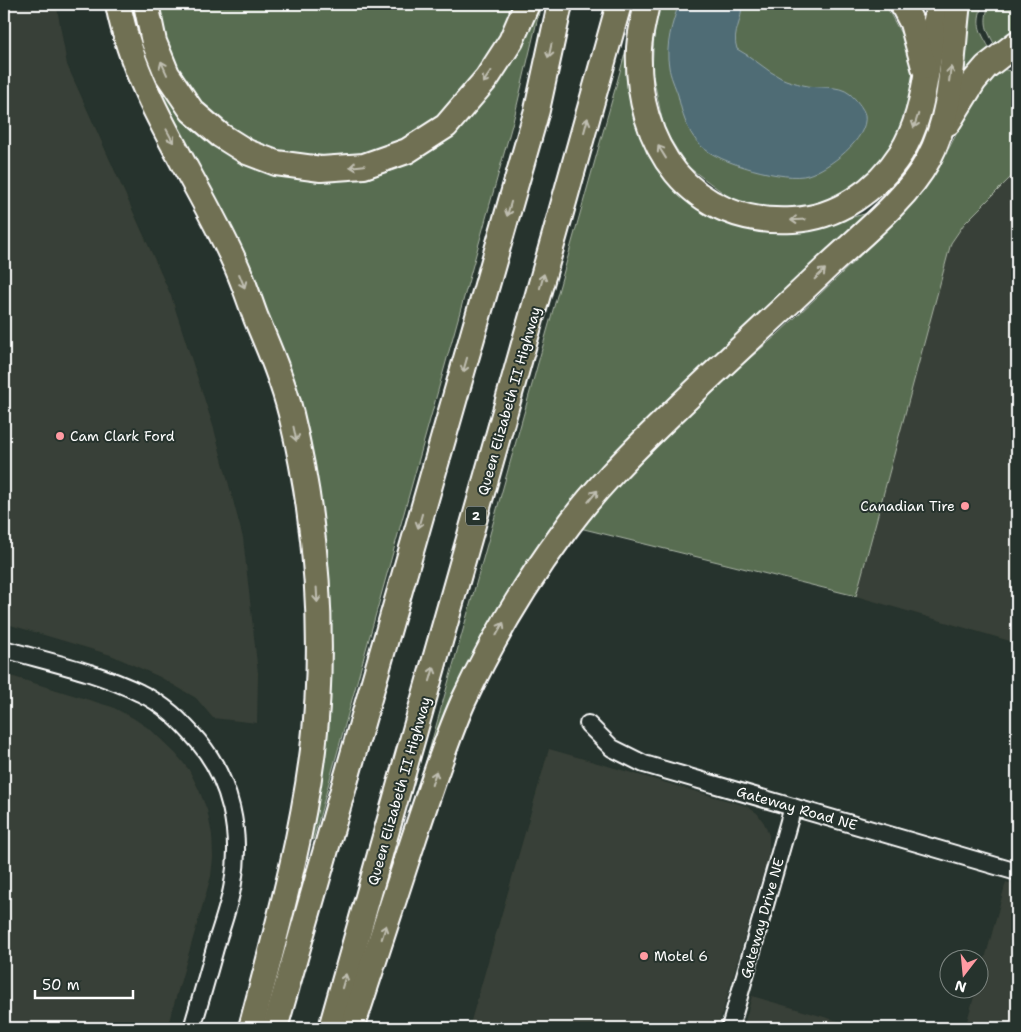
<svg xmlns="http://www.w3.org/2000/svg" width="1021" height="1032" viewBox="0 0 1021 1032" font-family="'Shantell Sans',sans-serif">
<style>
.built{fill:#394037}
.green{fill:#586d51;stroke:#acb6a8}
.water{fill:#4f6c75;stroke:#95a7ac}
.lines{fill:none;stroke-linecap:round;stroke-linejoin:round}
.minor-casing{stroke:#fff;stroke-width:20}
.highway-casing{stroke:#fff;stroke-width:28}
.minor{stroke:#26332d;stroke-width:16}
.highway{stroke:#706f52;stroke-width:24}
.oneway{stroke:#bfbeb1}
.poi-dot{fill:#ff9aa2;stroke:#26332d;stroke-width:2}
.labels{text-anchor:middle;stroke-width:4;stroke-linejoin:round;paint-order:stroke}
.shield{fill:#26332d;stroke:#bec2c0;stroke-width:1}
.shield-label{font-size:12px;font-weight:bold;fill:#fff}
.street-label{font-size:14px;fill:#fff;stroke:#26332d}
.poi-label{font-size:14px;fill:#fff;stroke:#26332d;text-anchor:start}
</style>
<rect width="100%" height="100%" fill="#26332d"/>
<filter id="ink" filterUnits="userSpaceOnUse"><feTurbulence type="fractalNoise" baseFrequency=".02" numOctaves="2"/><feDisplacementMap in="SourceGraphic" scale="10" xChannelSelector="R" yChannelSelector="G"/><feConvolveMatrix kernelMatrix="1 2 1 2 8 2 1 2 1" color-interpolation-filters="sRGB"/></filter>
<g filter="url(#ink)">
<g class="built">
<polygon points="4,4 58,4 57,8 67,65 171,296 214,429 243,538 258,673 257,723 213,718 196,698 160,677 111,655 4,623"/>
<polygon points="1017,171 1017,643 856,596 951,243 964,224"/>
<polygon points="4,674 112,707 133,718 151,730 176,754 189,770 199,790 207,810 212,835 213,857 211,876 167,1028 4,1028"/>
<polygon points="549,749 746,806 757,813 764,823 769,835 769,853 718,1028 469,1028"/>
<polygon points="1006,882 1017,886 1017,1028 965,1028 976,990 978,990 979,981"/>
<polygon points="752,996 862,1028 743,1028"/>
</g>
<g class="green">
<polygon points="130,4 138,4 175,104 200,135 240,159 276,175 316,182 366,177 419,158 445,142 493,90 513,54 536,4 541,4 515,114 313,840 306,837 328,688 328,564 310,454 140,58 132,25"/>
<polygon points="157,4 518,4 490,61 450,111 398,146 351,158 303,159 258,146 216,123 181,80 158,28"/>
<polygon points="659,4 885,4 913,56 912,93 904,128 888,160 856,193 813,209 767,212 734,201 687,166 664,129 652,71 655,15"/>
<path d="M970,4H983C974,26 981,32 991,51L959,85Z"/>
<path d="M989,4H998L1017,10V33L996,47C986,29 983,24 989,4Z"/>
<polygon points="628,43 689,201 831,223 868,213 546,544 420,783"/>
<polygon points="1017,66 1017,171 964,224 951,243 856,596 580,528 618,483 712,390 777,335 884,233 949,148 977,95 998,68 1010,71"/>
</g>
<path class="water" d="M679,4H741C744,20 731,32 737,49C753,57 765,70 781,78C787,81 796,83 803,85C818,89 838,84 850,94C855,98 864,109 865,115C869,139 828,169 808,175C786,182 718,163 701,146C687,132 682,114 678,95C675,86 670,76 669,67C665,46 672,23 679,4Z"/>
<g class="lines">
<g class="minor-casing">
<g id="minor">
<path d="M4,649C49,662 98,672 140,693C164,704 181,721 198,741C231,780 242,833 233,883C230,903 223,922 217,941C209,970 201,999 192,1028"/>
<polyline points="588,724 612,748 644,764 1017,872"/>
<polyline points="730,1028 793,807"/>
</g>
</g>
<g class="highway-casing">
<g id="highway">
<path d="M118,4C136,98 196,176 235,263C243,280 249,299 256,318C269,349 283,381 291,414C317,521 326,640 313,750C301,845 275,936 251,1028"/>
<polyline points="146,4 154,42 167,74 192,111 220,135 247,152 276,163 321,169 364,166 407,151 446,126 487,78 511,41 527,4"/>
<path d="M647,4C644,18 640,33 639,48C635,145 690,226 793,220C837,218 877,190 901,153C917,128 922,100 927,71C930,48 935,26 939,4"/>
<polyline points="902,4 912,23 924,67"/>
<polyline points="948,123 974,81 986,67 1017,43"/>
<polyline points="275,1028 537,110 560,4"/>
<polyline points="331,1028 555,234 619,4"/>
<path d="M352,1028C373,964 394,900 415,835C430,791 444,745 463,702C491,642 524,586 563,533C593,491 629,455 666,419C719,367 774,318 827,267C860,236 907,199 928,160C954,112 951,56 958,4"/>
</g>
</g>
<use href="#minor" class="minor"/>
<use href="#highway" class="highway"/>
</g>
<defs><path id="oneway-shaft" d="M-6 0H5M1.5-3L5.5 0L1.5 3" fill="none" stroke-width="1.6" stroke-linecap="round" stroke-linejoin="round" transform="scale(1.25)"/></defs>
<g class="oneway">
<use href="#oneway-shaft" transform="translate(550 51) rotate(102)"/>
<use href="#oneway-shaft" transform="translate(164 68) rotate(-114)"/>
<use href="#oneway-shaft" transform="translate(950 74) rotate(-83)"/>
<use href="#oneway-shaft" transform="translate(487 77) rotate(126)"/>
<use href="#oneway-shaft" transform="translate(916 121) rotate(108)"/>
<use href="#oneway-shaft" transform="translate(586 125) rotate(-75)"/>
<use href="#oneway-shaft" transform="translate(170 136) rotate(62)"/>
<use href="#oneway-shaft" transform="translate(662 152) rotate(-122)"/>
<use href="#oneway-shaft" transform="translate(357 166) rotate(174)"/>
<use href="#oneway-shaft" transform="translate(509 209) rotate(106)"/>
<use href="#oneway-shaft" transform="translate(798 220) rotate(177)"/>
<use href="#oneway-shaft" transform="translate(820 274) rotate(-44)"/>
<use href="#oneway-shaft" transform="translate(242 281) rotate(68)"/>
<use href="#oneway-shaft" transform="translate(542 281) rotate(-74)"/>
<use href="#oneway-shaft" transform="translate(465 365) rotate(106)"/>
<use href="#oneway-shaft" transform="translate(295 434) rotate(78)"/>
<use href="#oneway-shaft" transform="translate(593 496) rotate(-51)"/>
<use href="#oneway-shaft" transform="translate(420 521) rotate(106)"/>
<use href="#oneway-shaft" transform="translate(317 595) rotate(87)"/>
<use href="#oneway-shaft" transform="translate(500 629) rotate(-61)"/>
<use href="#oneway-shaft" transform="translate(432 674) rotate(-74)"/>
<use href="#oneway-shaft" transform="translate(434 778) rotate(-72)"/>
<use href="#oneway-shaft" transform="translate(384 932) rotate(-72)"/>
<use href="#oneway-shaft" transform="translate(344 981) rotate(-74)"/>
</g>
</g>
<g class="poi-dot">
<circle cx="60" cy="436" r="5"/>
<circle cx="965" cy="506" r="5"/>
<circle cx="644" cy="956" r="5"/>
</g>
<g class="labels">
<rect class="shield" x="466" y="506.5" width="20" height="19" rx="4"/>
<g class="shield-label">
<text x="476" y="520">2</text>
</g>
<g class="street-label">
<text transform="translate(509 401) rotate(-74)" y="5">Queen Elizabeth II Highway</text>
<text transform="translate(399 791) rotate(-74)" y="5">Queen Elizabeth II Highway</text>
<text transform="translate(797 808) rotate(16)" y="5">Gateway Road NE</text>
<text transform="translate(762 918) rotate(-74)" y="5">Gateway Drive NE</text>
</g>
<g class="poi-label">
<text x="70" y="441">Cam Clark Ford</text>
<text x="955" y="511" text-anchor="end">Canadian Tire</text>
<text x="654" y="961">Motel 6</text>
</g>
</g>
<rect width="1021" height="1032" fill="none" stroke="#26332d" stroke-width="20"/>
<rect x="10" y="10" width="1001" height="1012" fill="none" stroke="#fff" stroke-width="2" filter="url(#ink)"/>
<g transform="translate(964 974) rotate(196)"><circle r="24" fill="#26332d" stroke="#7d8581"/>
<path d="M0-4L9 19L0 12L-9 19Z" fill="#ff9aa2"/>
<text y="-8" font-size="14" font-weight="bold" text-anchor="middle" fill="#ffffff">N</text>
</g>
<path d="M35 990v8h98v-8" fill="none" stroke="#ffffff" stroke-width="2.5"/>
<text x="42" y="990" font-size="15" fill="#ffffff" stroke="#26332d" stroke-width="4" paint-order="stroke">50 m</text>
</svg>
